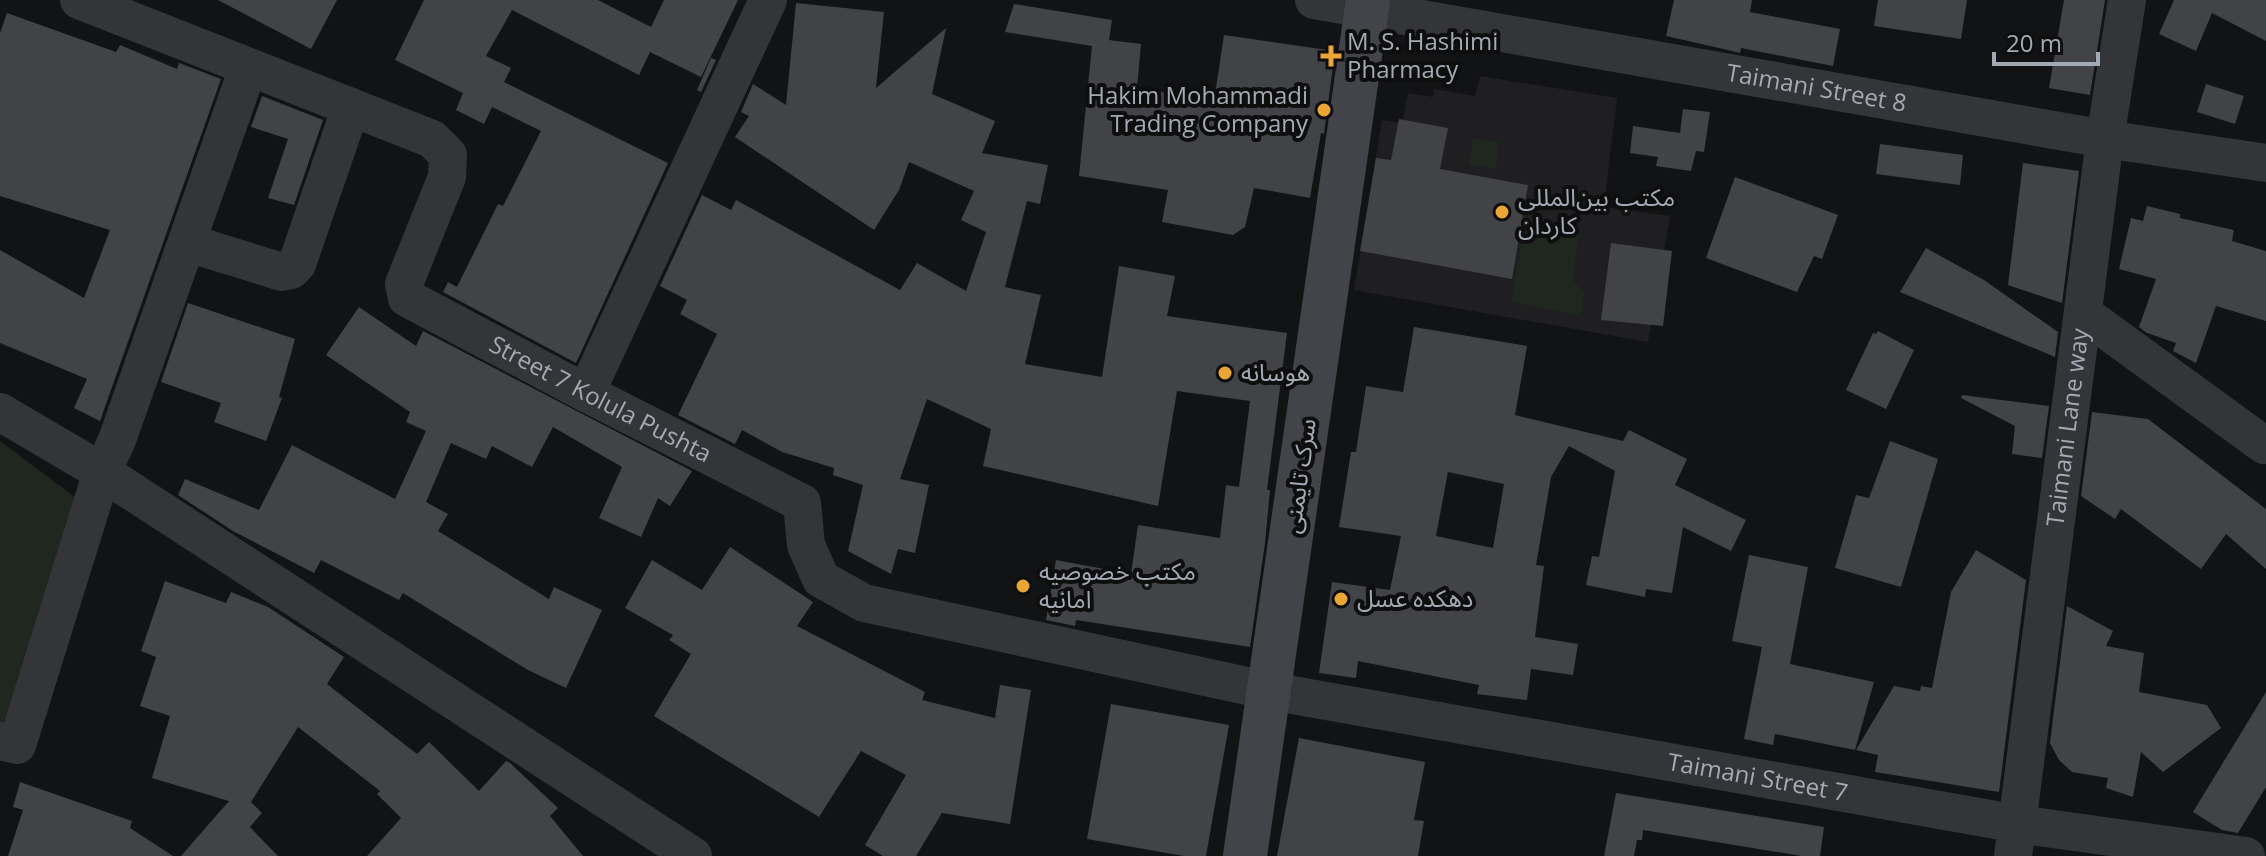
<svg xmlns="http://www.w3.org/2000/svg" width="2266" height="856" viewBox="0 0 2266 856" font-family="'Open Sans','Noto Sans Arabic',sans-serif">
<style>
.built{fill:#1f1f21}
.green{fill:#1f271f}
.building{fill:#424347;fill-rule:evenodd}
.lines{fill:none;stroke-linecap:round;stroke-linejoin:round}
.minor{stroke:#343539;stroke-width:38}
.secondary{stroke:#424449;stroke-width:44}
.poi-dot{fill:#eaa534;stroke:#0e0e0f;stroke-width:3}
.labels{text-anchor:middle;stroke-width:8;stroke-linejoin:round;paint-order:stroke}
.poi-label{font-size:24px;fill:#a4aab4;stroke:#0e0e0f;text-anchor:start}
.street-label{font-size:24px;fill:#a4aab4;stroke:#0e0e0f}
</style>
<rect width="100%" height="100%" fill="#121314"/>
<polygon class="built" points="1480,76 1617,98 1604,207 1670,216 1648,342 1354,290 1382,120 1402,123 1408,93 1433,97 1434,89 1475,96"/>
<g class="green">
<polygon points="1473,138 1499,142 1496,169 1469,165"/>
<polygon points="1526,218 1580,226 1573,280 1584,293 1581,316 1511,302"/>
<polygon points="0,441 79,500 9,734 0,732"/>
</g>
<g class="building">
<polygon points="218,0 337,0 311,49"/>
<polygon points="424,0 598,0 651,27 664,0 738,0 701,77 650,52 639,75 512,10 486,56 511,68 504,82 668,163 576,363 443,292 448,282 457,287 498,204 503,206 541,131 492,107 484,124 456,110 463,93 395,60"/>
<polygon points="1674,0 1752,0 1750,12 1840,29 1833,66 1741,48 1740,53 1728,50 1666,36"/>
<polygon points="1878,0 1967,0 1961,39 1874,26"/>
<polygon points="2064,0 2105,0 2090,95 2049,88"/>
<polygon points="2174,0 2266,0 2266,41 2212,13 2196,51 2159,34"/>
<polygon points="796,3 884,12 876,88 946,28 932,94 995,121 982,153 1048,165 1040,204 1027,201 1005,287 1041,295 1025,364 1102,377 1119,266 1175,276 1167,316 1287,333 1267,490 1270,490 1265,543 1250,647 1076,620 1075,626 1046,620 1056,560 1131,574 1138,525 1220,538 1226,485 1239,487 1250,401 1177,391 1158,506 983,466 991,429 927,399 900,479 929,485 915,553 898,549 891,574 848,551 863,485 833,475 834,468 782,452 742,430 735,444 678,415 717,334 680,314 687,300 660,286 702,195 731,210 736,200 900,290 917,263 966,291 986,232 961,220 974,191 909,162 899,190 874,230 735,137 749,116 741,112 753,84 786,105"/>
<polygon points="1014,4 1112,20 1109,40 1141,44 1137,88 1214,101 1224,35 1335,51 1324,134 1321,133 1310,198 1254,188 1245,227 1233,235 1162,222 1168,190 1079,176 1092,46 1005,32"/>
<polygon points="7,13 116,52 120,45 177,69 179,63 221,79 100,421 74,408 87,379 0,343 0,250 84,298 110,230 0,196 0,33"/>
<polygon points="711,58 716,60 701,92 697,90"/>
<polygon points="2206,84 2244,96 2235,124 2197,112"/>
<polygon points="262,96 323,120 294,205 268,198 288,139 251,127"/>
<polygon points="1683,109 1710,112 1704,152 1696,151 1691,171 1656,166 1658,157 1630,153 1633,126 1680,133"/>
<polygon points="1399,119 1448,128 1440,169 1528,185 1512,279 1360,251 1376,158 1391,160"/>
<polygon points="1880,144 1963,155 1960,185 1876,174"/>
<polygon points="2023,163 2079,171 2062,303 2008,285"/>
<polygon points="1735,177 1838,215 1822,259 1814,256 1797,292 1706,258"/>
<polygon points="2147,206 2180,214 2180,218 2234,230 2232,241 2266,251 2266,321 2216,306 2196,363 2173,351 2176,343 2147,333 2139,327 2156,279 2119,269 2131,218 2143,221"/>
<polygon points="1611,243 1672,251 1663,326 1601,320"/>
<polygon points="1926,248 1984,280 2058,332 2055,357 1900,292"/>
<polygon points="188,303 295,339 279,397 282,398 266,441 214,422 221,403 161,382"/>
<polygon points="359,307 416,346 423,331 692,471 670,506 658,498 641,537 599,518 622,467 553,427 532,467 492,446 486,459 451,443 426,502 448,514 438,531 549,599 554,587 602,610 566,688 528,670 403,593 399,600 321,560 314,573 233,531 178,495 185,479 259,510 292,445 395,499 426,431 406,422 410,412 326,355"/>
<path d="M1414,327L1527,346L1515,415L1623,441L1629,430L1687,459L1675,485L1746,520L1731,551L1683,527L1672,593L1646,589L1645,597L1586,585L1592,556L1599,557L1615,471L1569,446L1551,477L1536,565L1544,566L1535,637L1578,644L1573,675L1531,669L1527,700L1477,694L1479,685L1358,661L1356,678L1319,673L1332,582L1390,590L1401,536L1339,527L1351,452H1356L1366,386L1403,392ZM1448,472L1504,484L1493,548L1436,536Z"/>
<polygon points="1878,331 1914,350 1886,409 1846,390 1873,333 1876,334"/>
<polygon points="1962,395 2049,406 2042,458 2012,454 2015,426 1961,398"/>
<polygon points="2092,412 2148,419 2266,509 2266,569 2226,534 2201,569 2121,509 2115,519 2081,496"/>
<polygon points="1890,441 1938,459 1901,587 1835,568 1856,495 1869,498"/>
<polygon points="730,547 813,602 797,626 925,692 922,700 995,718 1000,685 1031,690 1010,824 942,813 916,856 883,856 865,845 906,775 861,751 819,817 654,716 691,654 669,640 673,635 625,608 652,560 702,590"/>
<polygon points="1976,550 2026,580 1999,792 1875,772 1878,755 1856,750 1894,686 1920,691 1921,686 1932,688 1951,592"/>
<polygon points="1749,555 1808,567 1790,664 1874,682 1855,750 1775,734 1773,745 1744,739 1762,647 1732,641"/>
<polygon points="165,581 226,603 231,592 268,607 344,657 327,684 417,754 429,742 479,791 506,761 510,763 558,808 550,816 583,856 367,856 401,818 377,794 380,791 298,727 251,802 262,813 250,827 278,856 181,856 229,801 152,778 170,716 140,706 156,657 141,651"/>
<polygon points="2067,606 2113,631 2106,646 2144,653 2139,692 2207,705 2221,728 2163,772 2141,752 2133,797 2106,788 2108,778 2072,772 2059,760 2050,743"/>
<polygon points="2266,692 2266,787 2238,833 2222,830 2193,812"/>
<polygon points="1111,704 1229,725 1206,856 1184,856 1087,839"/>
<polygon points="1299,738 1425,762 1414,820 1424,821 1418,856 1277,856"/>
<polygon points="20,782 132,821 130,828 173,856 8,856 23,810 13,807"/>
<polygon points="1616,793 1824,827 1820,856 1802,856 1643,830 1642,840 1637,840 1634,856 1604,856"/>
</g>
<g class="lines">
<g class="minor">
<path id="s1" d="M79,0L432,139L448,155L447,177L404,284L407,298L586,393L802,503L806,545L821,579L864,603L1270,691L2018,824L2246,856"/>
<path id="s2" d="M1314,0L2105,139L2266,163"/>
<polyline points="188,243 282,272 291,270 297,264 351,107"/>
<polyline points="2084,314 2264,445"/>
<polyline points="586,393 768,0"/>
<polyline points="0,412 102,472 693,856"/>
<polyline points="0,741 17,745 102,472 117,440 248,68"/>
<path id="s3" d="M2013,856L2105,139L2127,0"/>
</g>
<polyline class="secondary" points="1245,856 1368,0"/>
</g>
<g class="poi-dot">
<path d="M1327 44h8v8h8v8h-8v8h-8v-8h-8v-8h8z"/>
<circle cx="1324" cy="110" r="8"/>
<circle cx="1502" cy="212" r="8"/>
<circle cx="1225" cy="373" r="8"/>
<circle cx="1023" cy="586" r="8"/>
<circle cx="1341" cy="599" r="8"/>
</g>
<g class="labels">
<g class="poi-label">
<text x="1347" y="50">M. S. Hashimi<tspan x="1347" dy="28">Pharmacy</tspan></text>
<text x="1308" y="104" text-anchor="end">Hakim Mohammadi<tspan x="1308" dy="28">Trading Company</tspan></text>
<text x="1518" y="206">مکتب بین‌المللی<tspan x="1518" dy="28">کاردان</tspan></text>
<text x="1241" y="381">هوسانه</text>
<text x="1039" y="580">مکتب خصوصیه<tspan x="1039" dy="28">امانیه</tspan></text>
<text x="1357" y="607">دهکده عسل</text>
</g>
<g class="street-label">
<text dy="8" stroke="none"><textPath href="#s2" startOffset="510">Taimani Street 8</textPath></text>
<text dy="8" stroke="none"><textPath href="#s1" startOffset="772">Street 7 Kolula Pushta</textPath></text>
<text dy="8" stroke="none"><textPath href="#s3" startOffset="432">Taimani Lane way</textPath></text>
<text transform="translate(1300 476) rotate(-82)" y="8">سرک تایمنی</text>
<text dy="8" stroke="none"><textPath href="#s1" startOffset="2038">Taimani Street 7</textPath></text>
</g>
</g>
<path d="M1994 52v12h104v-12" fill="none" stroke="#a4aab4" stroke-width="4"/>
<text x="2006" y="52" font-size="24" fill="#a4aab4" stroke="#0e0e0f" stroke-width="6" paint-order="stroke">20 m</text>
</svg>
